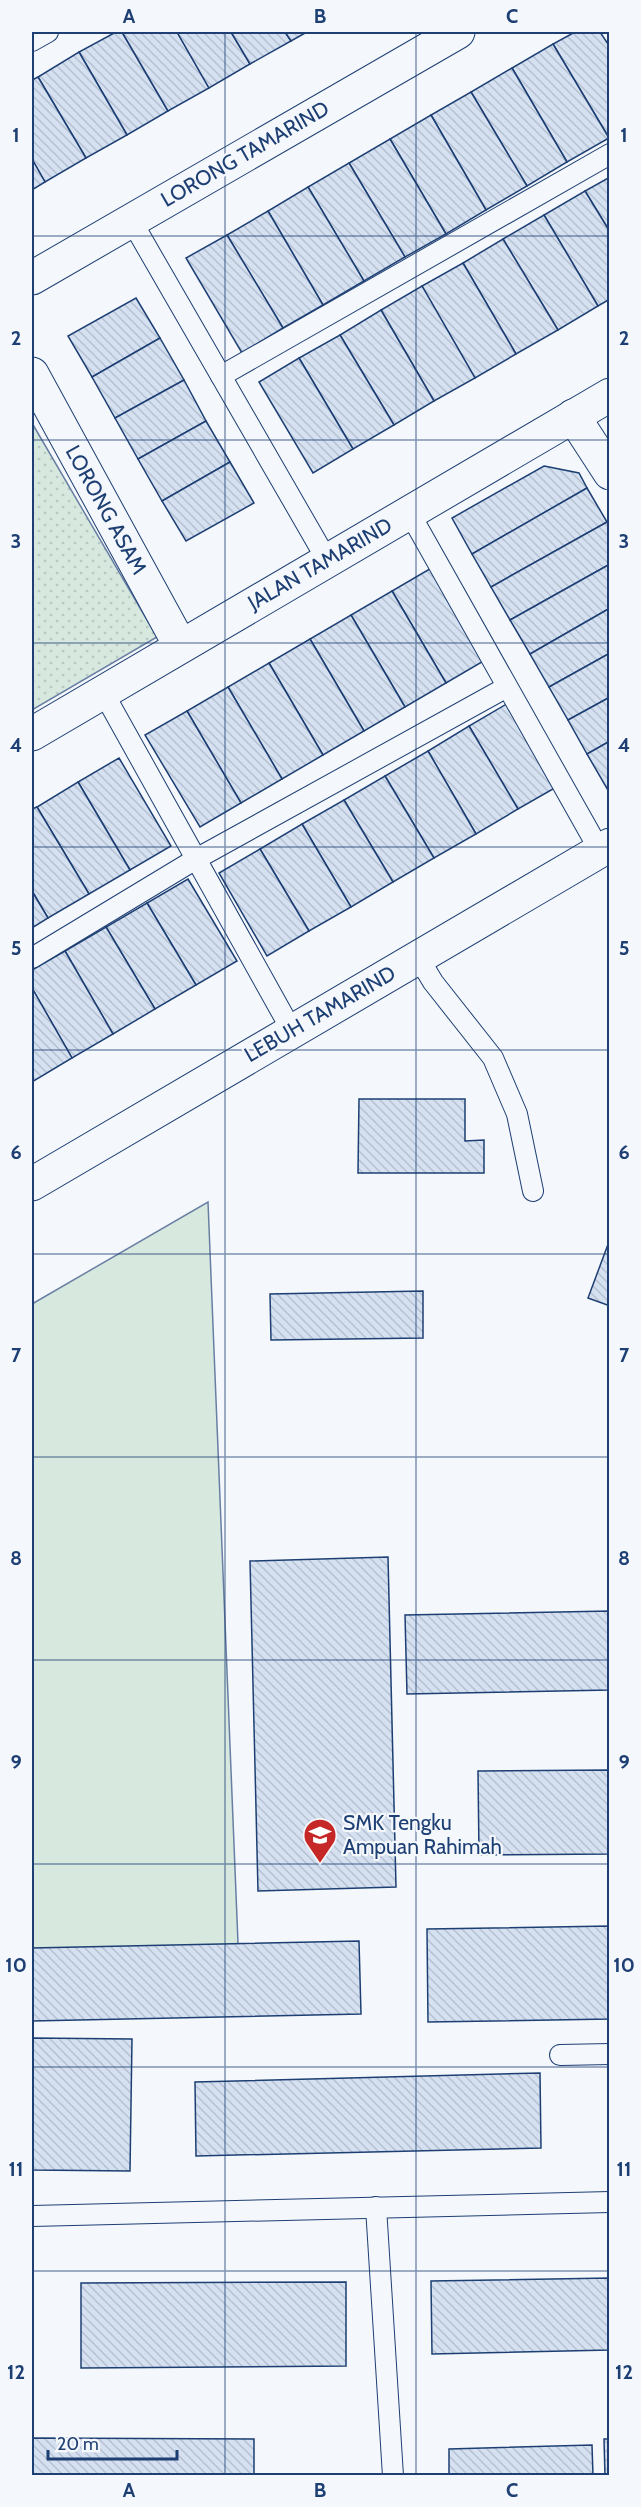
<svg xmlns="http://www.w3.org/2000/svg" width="641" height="2507" viewBox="0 0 641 2507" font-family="Cabin,sans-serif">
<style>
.grass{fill:url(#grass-dots);stroke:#687fa3;stroke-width:1.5}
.park{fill:#d7e8df;stroke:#687fa3;stroke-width:1.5}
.building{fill:url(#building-back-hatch);stroke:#1d3f73;stroke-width:1.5}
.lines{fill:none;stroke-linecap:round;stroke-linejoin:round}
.service-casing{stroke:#1d3f73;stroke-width:22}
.minor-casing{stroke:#1d3f73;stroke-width:35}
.service{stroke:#f4f7fb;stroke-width:20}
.minor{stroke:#f4f7fb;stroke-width:33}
.grid{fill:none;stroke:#1d3f73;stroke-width:1.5;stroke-opacity:0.55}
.labels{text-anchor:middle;stroke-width:4.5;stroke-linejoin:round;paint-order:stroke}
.street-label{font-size:21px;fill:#1d3f73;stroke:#f4f7fb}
.poi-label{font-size:21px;fill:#1d3f73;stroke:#f4f7fb;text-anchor:start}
.neatline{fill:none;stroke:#1d3f73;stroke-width:2}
.grid-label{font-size:20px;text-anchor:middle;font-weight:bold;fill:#1d3f73}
</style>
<defs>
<pattern id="grass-dots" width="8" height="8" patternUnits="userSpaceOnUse" patternTransform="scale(1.5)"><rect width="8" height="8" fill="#d7e8df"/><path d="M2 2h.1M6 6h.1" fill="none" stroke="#b8c8c3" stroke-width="1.8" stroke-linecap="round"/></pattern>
<pattern id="building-back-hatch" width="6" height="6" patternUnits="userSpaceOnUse" patternTransform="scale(1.5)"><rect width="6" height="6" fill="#d5e0f0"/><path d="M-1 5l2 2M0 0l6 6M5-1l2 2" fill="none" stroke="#b6c1d1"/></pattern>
</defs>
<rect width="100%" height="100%" fill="#f4f7fb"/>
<polygon class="grass" points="32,423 157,637 32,710"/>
<polygon class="park" points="208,1202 239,1968 32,1974 32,1304"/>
<g class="building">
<polygon points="116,32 122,32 168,111 127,135 79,52"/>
<polygon points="122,32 177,32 209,88 168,111"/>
<polygon points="177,32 231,32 250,64 209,88"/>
<polygon points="231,32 285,32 291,41 250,64"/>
<polygon points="285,32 307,32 291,41"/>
<polygon points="575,32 600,32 610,47 609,138 553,44"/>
<polygon points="553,44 609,138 567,162 512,68"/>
<polygon points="79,52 127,135 86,158 38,77"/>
<polygon points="512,68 567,162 527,186 471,92"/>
<polygon points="38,77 86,158 45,182 32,159 32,80"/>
<polygon points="471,92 527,186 486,210 431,115"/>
<polygon points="431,115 486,210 446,234 390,139"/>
<polygon points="390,139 446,234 405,257 349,163"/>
<polygon points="32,159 45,182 32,190"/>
<polygon points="349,163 405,257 364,281 308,187"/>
<polygon points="610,177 610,232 585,191"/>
<polygon points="308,187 364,281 323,305 268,211"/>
<polygon points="585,191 610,232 610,299 598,306 544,215"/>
<polygon points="268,211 323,305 283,328 227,235"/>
<polygon points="544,215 598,306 558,330 503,239"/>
<polygon points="227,235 283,328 242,353 186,258"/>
<polygon points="503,239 558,330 516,354 463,263"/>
<polygon points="463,263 516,354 475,378 422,286"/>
<polygon points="422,286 475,378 434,401 381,310"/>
<polygon points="136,298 160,338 92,377 68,336"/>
<polygon points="381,310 434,401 394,425 340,335"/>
<polygon points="340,335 394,425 353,449 299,358"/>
<polygon points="160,338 184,380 115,418 92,377"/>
<polygon points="299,358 353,449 313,473 259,382"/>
<polygon points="184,380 206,421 138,459 115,418"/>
<polygon points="206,421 230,462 162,501 138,459"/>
<polygon points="230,462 254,503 186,541 162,501"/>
<polygon points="544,466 579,473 587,488 472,554 452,518"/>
<polygon points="587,488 607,522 491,587 472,554"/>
<polygon points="607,522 610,527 610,564 510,620 491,587"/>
<polygon points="610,564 610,608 530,654 510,620"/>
<polygon points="433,567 487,659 446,683 392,591"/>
<polygon points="392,591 446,683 405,707 351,615"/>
<polygon points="610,608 610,653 549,687 530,654"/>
<polygon points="351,615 405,707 364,731 310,639"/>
<polygon points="310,639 364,731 323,755 269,663"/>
<polygon points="610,653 610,697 568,720 549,687"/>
<polygon points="269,663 323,755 282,779 228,687"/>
<polygon points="228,687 282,779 241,803 187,711"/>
<polygon points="610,697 610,741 587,754 568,720"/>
<polygon points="510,702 560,785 518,809 469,726"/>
<polygon points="187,711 241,803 200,827 145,735"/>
<polygon points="469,726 518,809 476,834 428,751"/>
<polygon points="610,741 610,792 609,792 587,754"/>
<polygon points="428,751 476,834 434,858 385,776"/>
<polygon points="119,758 171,846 130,870 78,782"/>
<polygon points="385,776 434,858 393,882 344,800"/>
<polygon points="78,782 130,870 89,894 37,807"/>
<polygon points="344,800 393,882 351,907 302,824"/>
<polygon points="37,807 89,894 48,918 32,891 32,809"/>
<polygon points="302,824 351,907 309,931 260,849"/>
<polygon points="260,849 309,931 267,956 219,873"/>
<polygon points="188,879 237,961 196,985 147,903"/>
<polygon points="32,891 48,918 32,928"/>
<polygon points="147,903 196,985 155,1009 106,927"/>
<polygon points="106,927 155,1009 113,1034 65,951"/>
<polygon points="65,951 113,1034 72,1058 32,988 32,970"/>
<polygon points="32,988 72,1058 32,1082"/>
<polygon points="359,1099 465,1099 465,1141 484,1140 484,1173 358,1173"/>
<polygon points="610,1239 610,1306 588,1298"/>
<polygon points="423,1291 423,1338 271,1340 270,1294"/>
<polygon points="388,1557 396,1887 258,1891 250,1561"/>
<polygon points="610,1611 610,1690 407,1694 405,1615"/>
<polygon points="610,1770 610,1854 479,1855 478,1771"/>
<polygon points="610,1926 610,2019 428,2022 427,1929"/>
<polygon points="359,1941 361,2014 32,2021 32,1948"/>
<polygon points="32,2038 132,2039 130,2171 32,2170"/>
<polygon points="540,2073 541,2148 196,2156 195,2082"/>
<polygon points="610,2278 610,2350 432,2354 431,2281"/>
<polygon points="346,2282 346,2366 81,2368 81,2283"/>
<polygon points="32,2438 254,2439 254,2476 32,2476"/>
<polygon points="604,2439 610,2439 610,2476 605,2476"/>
<polygon points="592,2445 593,2476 449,2476 449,2449"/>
</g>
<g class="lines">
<g class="service-casing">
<g id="service">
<polyline points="32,41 48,32"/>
<polyline points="131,220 327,560"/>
<polyline points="221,376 610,154"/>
<polyline points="409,512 600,851"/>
<polyline points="103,692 292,1031"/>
<polyline points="418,957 433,982 493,1058 517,1114 533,1191"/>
<polyline points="32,958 196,859 507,687"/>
<polyline points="560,2055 610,2054"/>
<polyline points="376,2207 393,2476"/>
<polyline points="32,2216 610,2202"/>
</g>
</g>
<g class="minor-casing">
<g id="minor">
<polyline points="32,278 458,32"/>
<polyline points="32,374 180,645"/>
<polyline points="573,416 610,473"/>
<polyline points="32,734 610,395"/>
<polyline points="32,1184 610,845"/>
</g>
</g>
<use href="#service" class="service"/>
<use href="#minor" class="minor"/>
</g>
<path class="grid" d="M225,32V2476M416,32V2476M32,236H610M32,440H610M32,643H610M32,847H610M32,1050H610M32,1254H610M32,1457H610M32,1660H610M32,1864H610M32,2067H610M32,2271H610"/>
<defs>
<g id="school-pin" transform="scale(1.725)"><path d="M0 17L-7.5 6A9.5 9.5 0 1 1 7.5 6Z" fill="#c62828" stroke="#f4f7fb"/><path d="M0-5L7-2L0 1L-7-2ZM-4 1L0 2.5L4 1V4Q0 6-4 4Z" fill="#fff"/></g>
</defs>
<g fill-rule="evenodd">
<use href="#school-pin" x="320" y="1835"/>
</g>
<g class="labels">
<g class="street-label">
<text transform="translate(245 154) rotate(-30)" y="7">LORONG TAMARIND</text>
<text transform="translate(106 510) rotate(61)" y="7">LORONG ASAM</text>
<text transform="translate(320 564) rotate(-30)" y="7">JALAN TAMARIND</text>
<text transform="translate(320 1014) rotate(-30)" y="7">LEBUH TAMARIND</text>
</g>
<g class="poi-label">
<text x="343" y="1830">SMK Tengku<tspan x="343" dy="24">Ampuan Rahimah</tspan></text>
</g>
</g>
<rect width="641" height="2507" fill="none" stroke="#f4f7fb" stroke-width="66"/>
<path d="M48 2450v9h129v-9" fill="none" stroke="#1d3f73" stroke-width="3"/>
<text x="57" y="2450" font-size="18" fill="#1d3f73" stroke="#f4f7fb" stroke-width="4.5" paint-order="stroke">20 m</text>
<rect x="33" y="33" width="575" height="2441" class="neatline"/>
<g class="grid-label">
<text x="129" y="23">A</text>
<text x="320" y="23">B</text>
<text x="512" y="23">C</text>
<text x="16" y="142">1</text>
<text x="624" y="142">1</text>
<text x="16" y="345">2</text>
<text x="624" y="345">2</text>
<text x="16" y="548">3</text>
<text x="624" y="548">3</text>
<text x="16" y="752">4</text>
<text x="624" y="752">4</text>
<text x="16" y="955">5</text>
<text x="624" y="955">5</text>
<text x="16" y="1159">6</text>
<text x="624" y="1159">6</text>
<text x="16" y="1362">7</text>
<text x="624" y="1362">7</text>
<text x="16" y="1565">8</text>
<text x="624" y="1565">8</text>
<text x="16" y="1769">9</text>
<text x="624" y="1769">9</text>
<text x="16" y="1972">10</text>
<text x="624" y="1972">10</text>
<text x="16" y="2176">11</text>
<text x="624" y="2176">11</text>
<text x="16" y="2379">12</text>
<text x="624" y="2379">12</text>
<text x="129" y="2497">A</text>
<text x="320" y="2497">B</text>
<text x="512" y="2497">C</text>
</g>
</svg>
